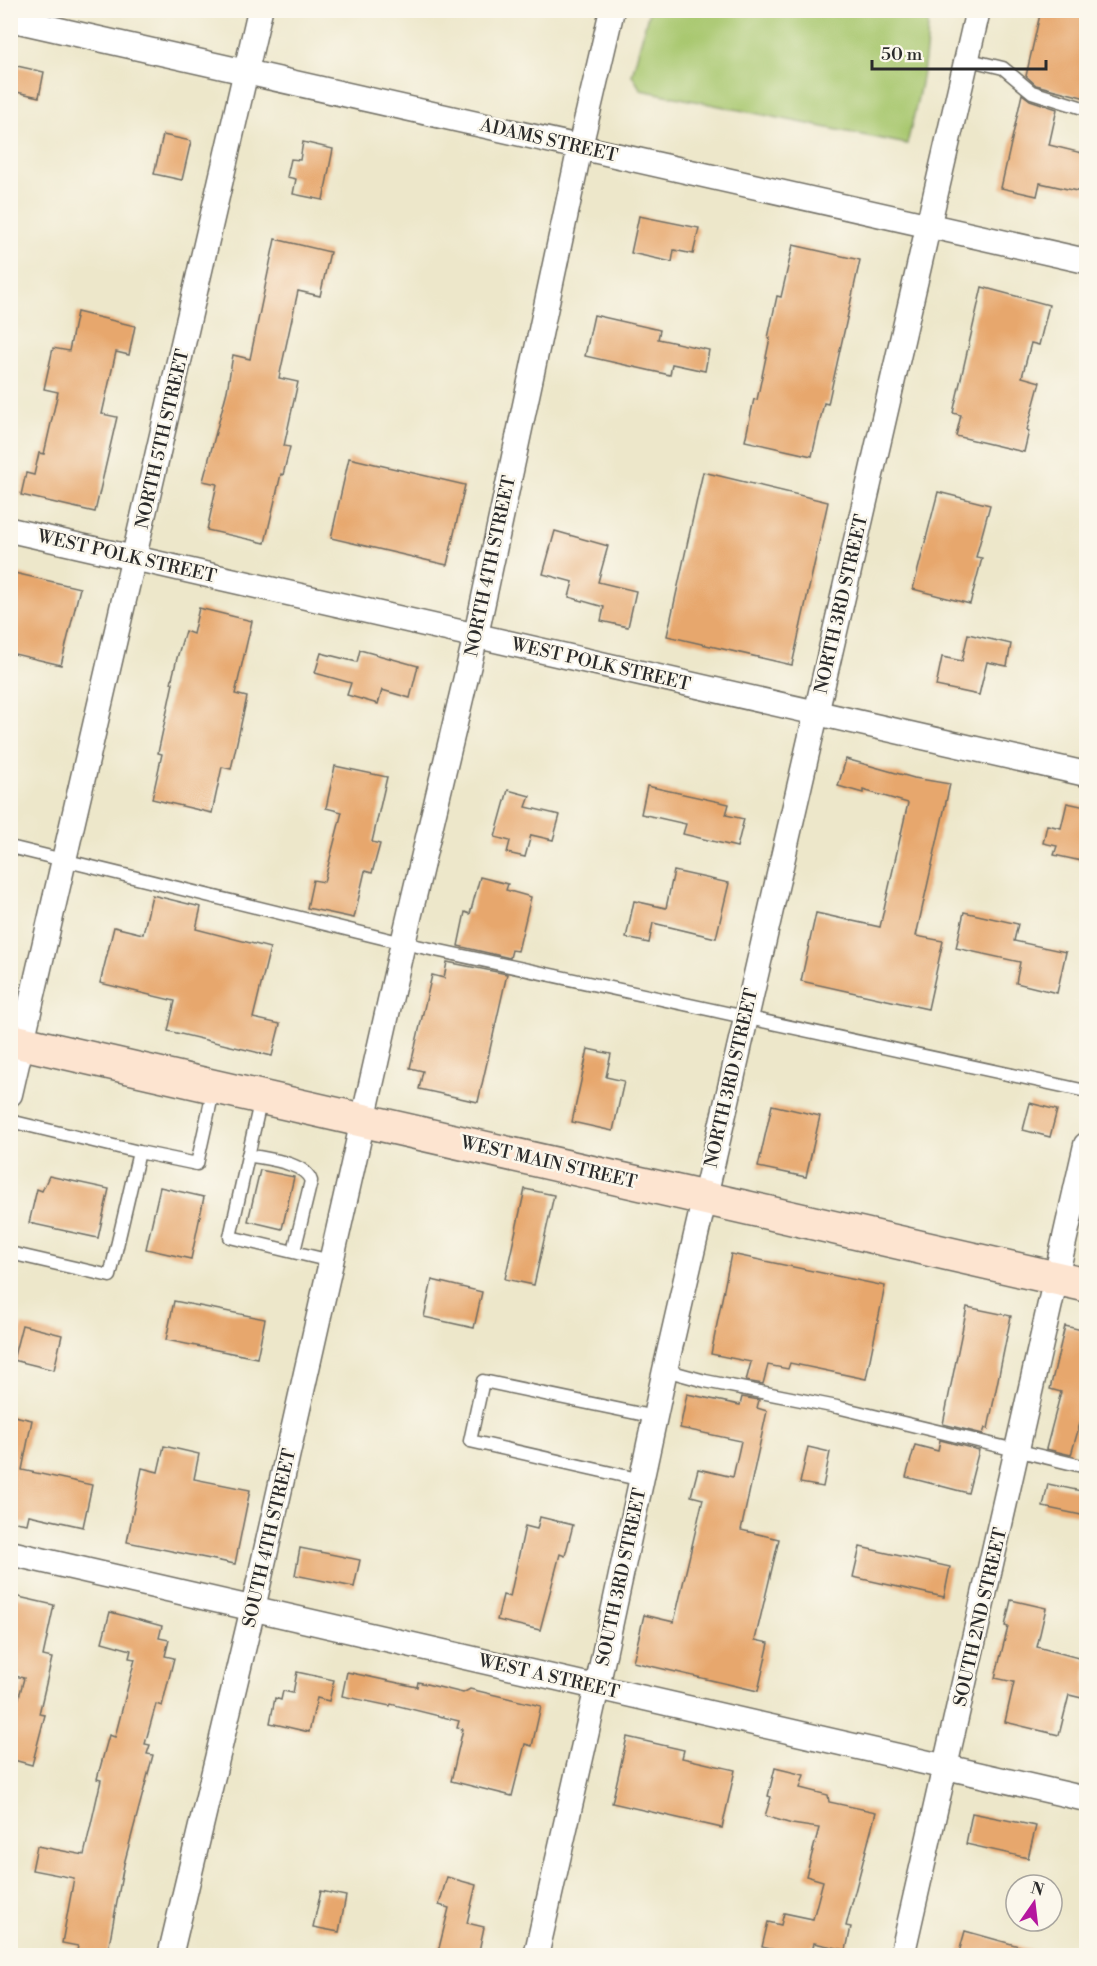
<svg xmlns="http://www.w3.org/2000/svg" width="1097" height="1966" viewBox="0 0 1097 1966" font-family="'Libre Bodoni',serif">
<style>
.pitch{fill:#a9c870;stroke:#6a7a4e;stroke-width:1.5}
.building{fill:#e7a76d}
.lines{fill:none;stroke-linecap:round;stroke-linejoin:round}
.service-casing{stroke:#6f6d63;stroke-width:15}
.minor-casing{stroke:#6f6d63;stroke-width:27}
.secondary-casing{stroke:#6f6d63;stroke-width:36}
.service{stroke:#fff;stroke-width:12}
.minor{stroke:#fff;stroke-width:24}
.secondary{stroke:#fde4d0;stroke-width:33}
.labels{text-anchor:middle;stroke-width:5;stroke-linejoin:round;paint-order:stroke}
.street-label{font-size:18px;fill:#2b2b2b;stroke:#fbf7ec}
</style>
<rect width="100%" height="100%" fill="#fbf7ec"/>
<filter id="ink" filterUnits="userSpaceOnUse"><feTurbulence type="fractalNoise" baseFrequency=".0167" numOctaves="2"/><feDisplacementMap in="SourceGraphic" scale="12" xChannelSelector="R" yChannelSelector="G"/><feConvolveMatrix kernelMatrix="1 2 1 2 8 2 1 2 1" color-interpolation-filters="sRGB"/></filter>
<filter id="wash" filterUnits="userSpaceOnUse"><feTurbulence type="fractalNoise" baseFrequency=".008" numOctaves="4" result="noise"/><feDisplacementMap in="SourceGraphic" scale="24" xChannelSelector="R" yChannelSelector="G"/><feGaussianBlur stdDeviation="1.35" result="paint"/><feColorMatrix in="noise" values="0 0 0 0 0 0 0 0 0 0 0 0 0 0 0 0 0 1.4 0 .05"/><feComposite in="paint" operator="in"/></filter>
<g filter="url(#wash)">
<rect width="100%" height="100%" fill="#ede7ca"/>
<path class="pitch" d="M649,11H928C929,56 918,99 907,144L641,90L632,75Z"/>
<g id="blocks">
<g class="building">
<polygon points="1041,10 1086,10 1086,98 1036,85 1026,76"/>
<polygon points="17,66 44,72 39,97 12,91"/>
<polygon points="1022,94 1030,100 1057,109 1049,145 1086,154 1086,193 1040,183 1037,196 1001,188"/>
<polygon points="163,135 191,141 182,180 154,174"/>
<polygon points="303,142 333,149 323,200 293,194 296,179 287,177 291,159 300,160"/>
<polygon points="639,216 699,228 693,254 674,250 672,262 631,253"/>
<polygon points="275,239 330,252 320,296 298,291 279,378 298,382 284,446 290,447 283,475 281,474 265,543 207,530 217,484 203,481 227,391 233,355 250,359"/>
<polygon points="793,245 860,260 828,404 824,403 812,456 745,441 754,399 757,400 770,338 768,338 777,296 781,297"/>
<polygon points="982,287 1049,305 1039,345 1031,343 1022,377 1040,382 1027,430 1029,431 1024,452 956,436 961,415 953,413"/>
<polygon points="77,312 135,326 129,355 116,352 102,414 117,417 95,512 21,495 26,473 34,475 39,453 44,454 58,392 44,389 53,348 69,351"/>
<polygon points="594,315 660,330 658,339 709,350 705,371 672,364 670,375 585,356"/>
<polygon points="349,458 465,485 447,565 331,538"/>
<polygon points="703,472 828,502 792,665 667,636"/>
<polygon points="938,492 990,505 976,557 982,558 970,604 913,589"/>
<polygon points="555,531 608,546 598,582 636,591 628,627 601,621 604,607 569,597 573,582 543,574"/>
<polygon points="10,572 80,588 61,665 10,653"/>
<polygon points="199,608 252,621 235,694 247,697 231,769 222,767 212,813 152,799 162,754 158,753 173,683 171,683 177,658 185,631 193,634"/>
<polygon points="968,634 1011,644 1007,666 987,662 979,695 936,686 942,657 962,661"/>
<polygon points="360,650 418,666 410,698 382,690 378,704 347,695 351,683 315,673 321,653 357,662"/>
<polygon points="846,759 914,778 950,784 916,936 943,941 928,1009 801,981 816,913 880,927 908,803 863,790 863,793 838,786"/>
<polygon points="335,766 387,777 372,842 380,844 372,873 365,871 354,918 307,908 313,880 324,882 342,812 326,808"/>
<polygon points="647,786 729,804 726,815 744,819 737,847 683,834 686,824 641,814"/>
<polygon points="508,790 530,796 526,807 560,815 553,840 531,835 525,857 507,853 510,841 495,837"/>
<polygon points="1067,803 1086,807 1086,862 1054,855 1057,846 1043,843 1047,825 1061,828"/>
<polygon points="674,871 729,883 716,938 653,923 649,943 626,938 634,901 666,908"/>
<polygon points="480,877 508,884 506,890 531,897 518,951 512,950 510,958 458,946 465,912 470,914"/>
<polygon points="152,895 201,907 196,929 270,948 253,1018 280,1024 272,1056 168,1031 175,1001 100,983 114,927 143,934"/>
<polygon points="964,912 1018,924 1014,941 1066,952 1057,993 1016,983 1020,962 956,948"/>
<polygon points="447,962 507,974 478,1102 419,1089 423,1071 410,1068 432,975 444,978"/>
<polygon points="588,1049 611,1054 606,1077 624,1081 613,1131 572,1122"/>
<polygon points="1030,1103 1057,1110 1050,1137 1023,1130"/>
<polygon points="772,1105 820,1116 806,1177 758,1167"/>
<polygon points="260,1170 294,1177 282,1229 248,1221"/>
<polygon points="49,1176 109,1189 98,1238 29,1223 37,1189 42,1191"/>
<polygon points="160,1187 204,1197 191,1259 146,1249"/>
<polygon points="525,1189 554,1195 534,1285 505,1279"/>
<polygon points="731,1254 885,1286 866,1379 790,1363 788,1369 768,1365 763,1384 746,1381 751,1362 711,1354"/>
<polygon points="432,1280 482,1292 474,1328 424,1317"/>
<polygon points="174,1301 265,1319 257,1358 166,1340"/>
<polygon points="967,1307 1011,1316 988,1429 985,1428 983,1434 943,1424"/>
<polygon points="22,1325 62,1335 54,1370 13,1360"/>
<polygon points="1065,1326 1086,1331 1086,1422 1081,1420 1071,1455 1046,1449 1061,1392 1050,1389"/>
<polygon points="687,1394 740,1405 742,1397 759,1400 757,1408 767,1411 741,1530 779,1539 755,1640 769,1643 758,1691 633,1662 644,1615 674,1622 703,1499 691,1496 698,1469 733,1477 741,1441 680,1428"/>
<polygon points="10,1415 32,1420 22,1470 92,1485 83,1527 29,1515 27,1524 10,1521"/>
<polygon points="940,1440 979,1450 968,1493 906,1477 915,1445 938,1451"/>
<polygon points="164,1446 199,1454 194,1479 250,1490 235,1564 127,1542 142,1468 158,1472"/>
<polygon points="808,1447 830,1452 823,1487 800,1483"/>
<polygon points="1048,1484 1086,1492 1086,1516 1043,1507"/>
<polygon points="540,1517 573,1525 565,1556 560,1554 540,1630 497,1620 503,1595 510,1597 525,1526 537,1529"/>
<polygon points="860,1547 950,1567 944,1597 853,1577"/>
<polygon points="300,1548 360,1560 354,1587 295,1575"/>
<polygon points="10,1595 54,1605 43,1656 52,1658 39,1714 45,1715 32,1765 10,1759 10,1731 24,1678 10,1675"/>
<polygon points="1011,1600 1046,1608 1037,1647 1086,1660 1086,1699 1069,1695 1059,1735 1005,1722 1014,1682 995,1678 1008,1627 1005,1626"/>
<polygon points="110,1612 162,1626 159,1638 169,1640 165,1656 174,1658 162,1706 156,1704 145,1744 150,1745 147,1754 153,1755 124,1864 107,1956 76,1956 78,1946 62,1943 74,1878 32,1870 37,1846 84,1855 101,1780 97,1779 109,1735 115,1737 135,1659 129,1658 131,1650 102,1642"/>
<polygon points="297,1672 334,1680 329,1701 317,1698 309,1732 270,1723 275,1698 281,1700 283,1691 293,1693"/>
<polygon points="347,1672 417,1687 418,1682 463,1693 470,1689 541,1706 532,1746 525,1744 512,1796 451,1781 463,1729 457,1728 459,1721 391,1704 390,1706 342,1696"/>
<polygon points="627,1737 684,1750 682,1758 735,1770 722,1828 612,1803"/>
<polygon points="775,1768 804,1775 800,1788 828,1795 829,1802 876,1812 846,1926 851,1927 846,1950 814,1943 811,1956 801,1956 762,1947 768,1922 781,1925 784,1913 813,1919 823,1881 806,1876 819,1828 792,1824 765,1816 771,1797 768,1796"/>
<polygon points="972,1813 1036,1826 1028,1858 966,1844"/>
<polygon points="447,1877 476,1885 467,1923 484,1927 478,1956 437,1956 449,1908 439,1905"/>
<polygon points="321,1891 346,1896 339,1932 313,1927"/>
<polygon points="965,1931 1033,1950 1033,1956 958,1956"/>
</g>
</g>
</g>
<g filter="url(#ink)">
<use href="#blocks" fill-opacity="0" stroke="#6f6d63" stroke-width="1.5"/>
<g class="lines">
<g class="service-casing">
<g id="service">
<polyline points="966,59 1003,68 1032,92 1086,109"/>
<polyline points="10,847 403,943 1086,1091"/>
<polyline points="261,1098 230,1237 331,1261"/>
<polyline points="10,1121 139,1152"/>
<path d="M248,1155C266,1159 305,1162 311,1181L294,1251"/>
<polyline points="10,1253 110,1276 139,1152 197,1164 214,1087"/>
<polyline points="665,1370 705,1381 837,1407 1086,1467"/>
<polyline points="642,1480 470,1441 483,1381 655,1417"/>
</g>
</g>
<g class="minor-casing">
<g id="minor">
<polyline points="10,19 1086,261"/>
<polyline points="10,530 1086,774"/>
<polyline points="10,1094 260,10"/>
<polyline points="10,1553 1086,1799"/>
<polyline points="170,1956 253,1608 403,943 476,635 580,147 612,10"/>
<polyline points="536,1956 597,1687 665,1370 978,10"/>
<polyline points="902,1956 1086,1145"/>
</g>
</g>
<g class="secondary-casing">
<polyline id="secondary" points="10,1040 1086,1285"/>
</g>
<use href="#service" class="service"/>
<use href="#minor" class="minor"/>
<use href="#secondary" class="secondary"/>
</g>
</g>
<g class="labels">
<g class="street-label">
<text transform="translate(549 140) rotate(13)" y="6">ADAMS STREET</text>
<text transform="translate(162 439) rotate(-77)" y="6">NORTH 5TH STREET</text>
<text transform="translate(127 556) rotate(13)" y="6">WEST POLK STREET</text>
<text transform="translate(490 566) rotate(-78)" y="6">NORTH 4TH STREET</text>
<text transform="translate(841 604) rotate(-77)" y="6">NORTH 3RD STREET</text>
<text transform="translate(601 664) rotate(13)" y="6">WEST POLK STREET</text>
<text transform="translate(731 1078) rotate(-77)" y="6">NORTH 3RD STREET</text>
<text transform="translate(549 1162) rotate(13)" y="6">WEST MAIN STREET</text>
<text transform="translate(269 1538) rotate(-77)" y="6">SOUTH 4TH STREET</text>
<text transform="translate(621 1577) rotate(-78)" y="6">SOUTH 3RD STREET</text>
<text transform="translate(980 1617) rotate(-77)" y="6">SOUTH 2ND STREET</text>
<text transform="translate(549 1676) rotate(13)" y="6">WEST A STREET</text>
</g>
</g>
<rect width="1097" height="1966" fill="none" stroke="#fbf7ec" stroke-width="36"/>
<g transform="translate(1034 1903) rotate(14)"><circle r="28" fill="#fbf7ec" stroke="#a8a59f" stroke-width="1.5"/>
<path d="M0-4.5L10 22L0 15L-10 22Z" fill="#b5179e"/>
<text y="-9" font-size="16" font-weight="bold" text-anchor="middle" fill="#2b2b2b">N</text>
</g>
<path d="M872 60v9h174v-9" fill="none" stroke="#2b2b2b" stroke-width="3"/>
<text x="881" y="60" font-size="18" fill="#2b2b2b" stroke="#fbf7ec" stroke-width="4.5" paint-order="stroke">50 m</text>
</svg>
